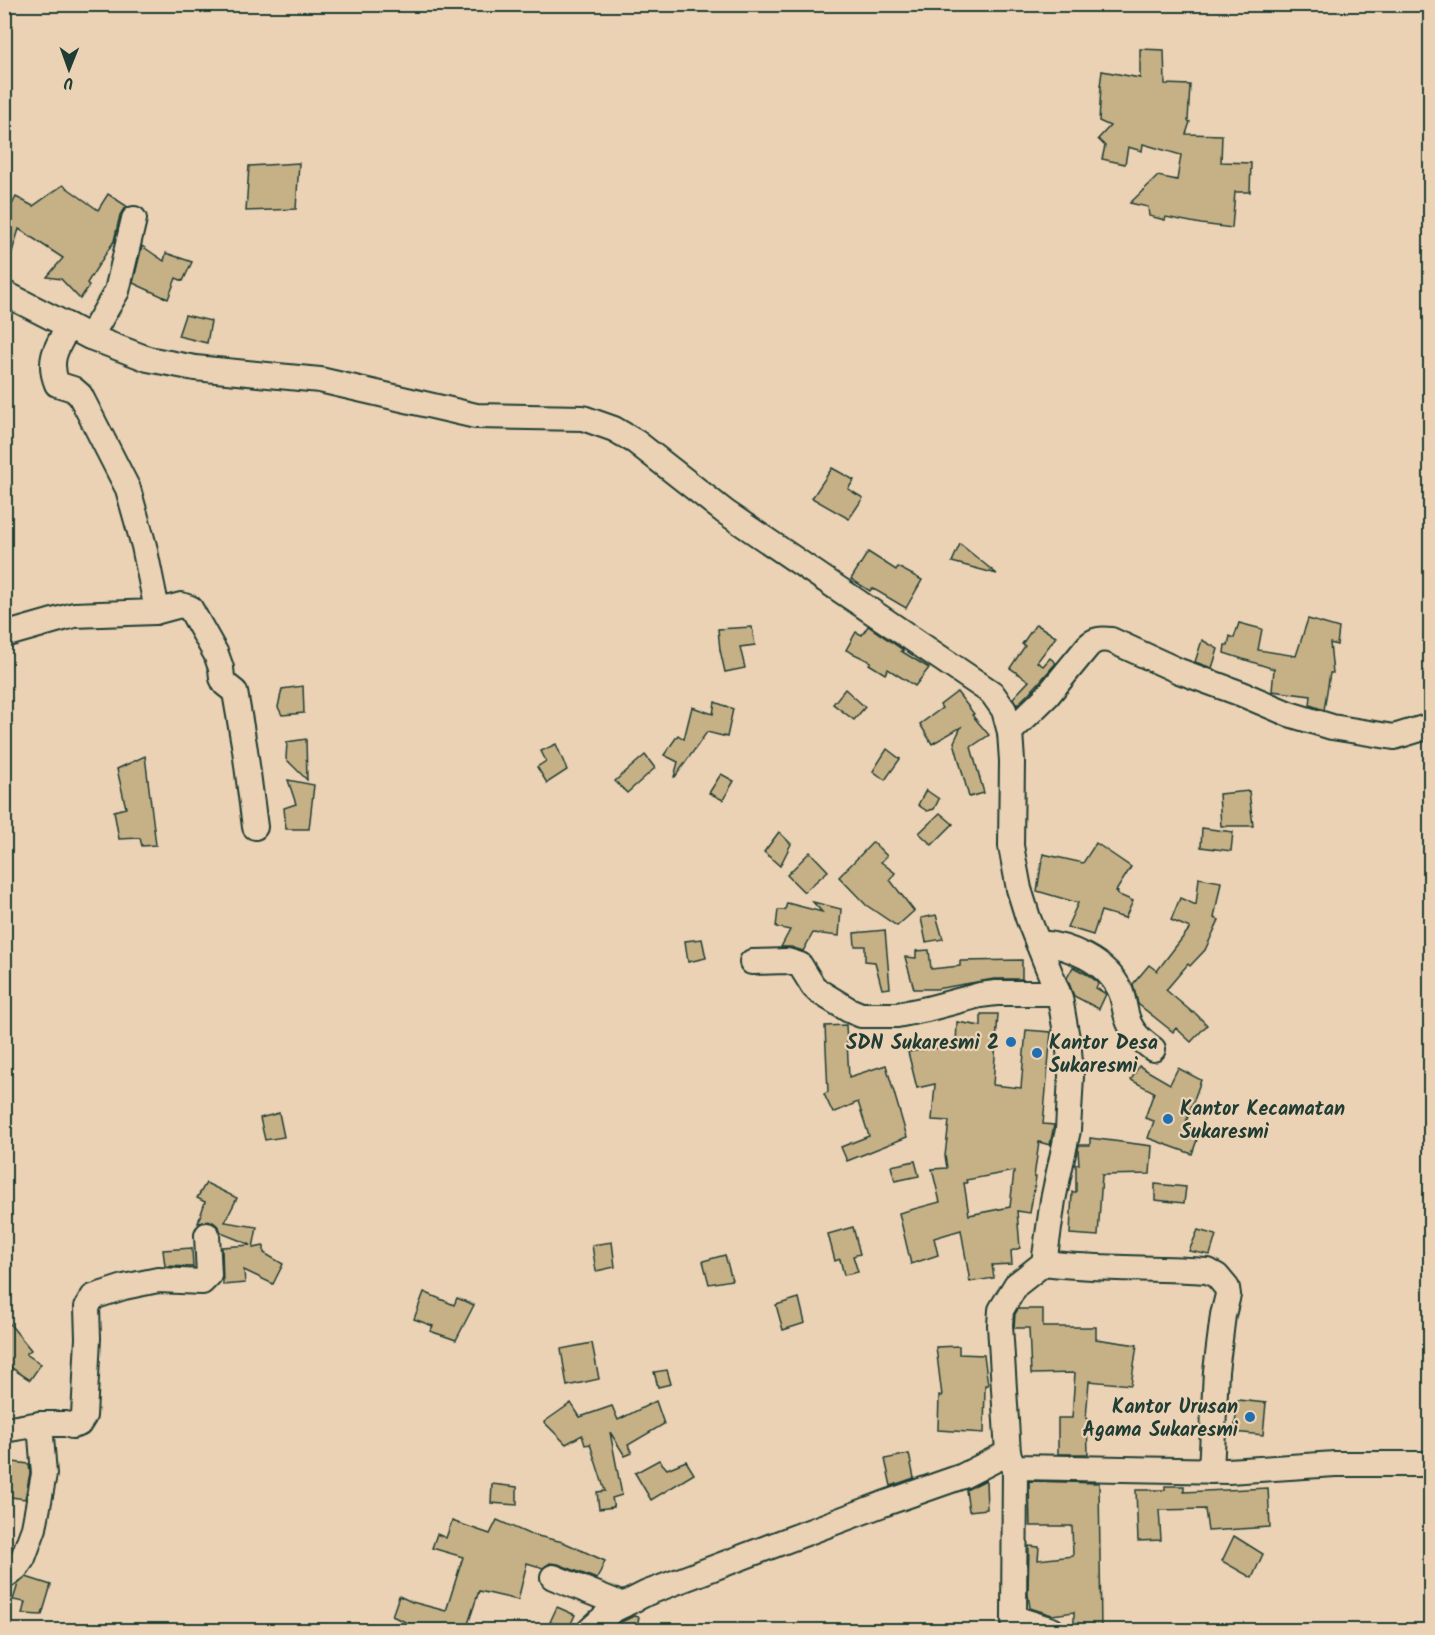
<svg xmlns="http://www.w3.org/2000/svg" width="1435" height="1635" viewBox="0 0 1435 1635" font-family="Kalam,sans-serif">
<style>
.building{fill:#c6b187;stroke:#1f3d34;stroke-width:1.5;fill-rule:evenodd}
.lines{fill:none;stroke-linecap:round;stroke-linejoin:round}
.minor-casing{stroke:#1f3d34;stroke-width:28}
.minor{stroke:#ecd2b4;stroke-width:24}
.poi-dot{fill:#1f6fb2;stroke:#ecd2b4;stroke-width:2}
.labels{text-anchor:middle;stroke-width:4.5;stroke-linejoin:round;paint-order:stroke}
.poi-label{font-size:20px;font-weight:bold;fill:#1f3d34;stroke:#ecd2b4;text-anchor:end}
</style>
<rect width="100%" height="100%" fill="#ecd2b4"/>
<filter id="ink" filterUnits="userSpaceOnUse"><feTurbulence type="fractalNoise" baseFrequency=".0167" numOctaves="2"/><feDisplacementMap in="SourceGraphic" scale="12" xChannelSelector="R" yChannelSelector="G"/><feConvolveMatrix kernelMatrix="1 2 1 2 8 2 1 2 1" color-interpolation-filters="sRGB"/></filter>
<g filter="url(#ink)">
<g class="building">
<polygon points="1140,49 1164,50 1165,84 1190,85 1188,121 1190,122 1186,134 1222,135 1221,162 1251,163 1250,192 1235,192 1232,228 1201,224 1166,217 1165,220 1149,216 1148,207 1130,203 1158,176 1177,180 1181,155 1143,144 1142,151 1128,147 1125,164 1102,159 1105,146 1098,139 1110,126 1099,121 1101,86 1100,86 1102,71 1140,78"/>
<polygon points="299,163 296,209 246,211 249,166"/>
<polygon points="63,185 98,210 108,194 128,207 123,210 120,215 114,241 87,283 89,286 80,299 61,279 47,277 63,258 19,229 8,265 4,265 4,220 16,197 33,206"/>
<polygon points="142,246 164,261 166,253 192,262 183,281 176,278 168,299 133,283"/>
<polygon points="185,315 211,321 207,343 178,336"/>
<polygon points="832,468 854,480 848,489 863,498 849,519 812,498"/>
<polygon points="960,544 997,574 952,562"/>
<polygon points="868,552 896,570 898,567 922,580 906,608 872,588 870,591 851,579"/>
<polygon points="1308,619 1339,628 1337,645 1330,643 1333,673 1330,673 1324,710 1310,705 1311,696 1272,691 1274,669 1224,653 1225,645 1228,645 1230,636 1234,638 1239,623 1262,629 1258,650 1296,656"/>
<polygon points="1036,624 1056,637 1037,662 1043,666 1050,658 1056,663 1036,686 1017,705 1013,698 1029,681 1010,668 1025,646 1022,644"/>
<polygon points="868,626 903,650 901,651 929,668 915,686 888,669 885,674 869,664 871,662 846,650 856,632 862,635"/>
<polygon points="752,627 755,645 740,647 745,668 725,672 720,650 718,629"/>
<polygon points="1202,640 1218,649 1212,668 1195,662"/>
<polygon points="303,686 304,713 282,715 278,707 282,689"/>
<polygon points="845,689 865,707 854,720 833,704"/>
<polygon points="957,692 974,714 972,715 989,735 971,747 984,793 969,797 954,742 961,727 932,744 920,724 942,708 940,705"/>
<polygon points="715,702 733,709 727,737 707,732 675,777 674,777 678,762 664,755 678,735 684,739 692,707 713,714"/>
<polygon points="306,739 307,780 286,759 287,742"/>
<polygon points="556,744 567,770 547,783 537,767 546,761 541,751"/>
<polygon points="887,749 900,759 885,780 873,771"/>
<polygon points="645,755 655,768 627,793 615,781"/>
<polygon points="145,756 156,845 142,846 140,838 119,839 114,811 126,808 117,769"/>
<polygon points="721,774 734,781 723,800 709,793"/>
<polygon points="288,780 314,785 309,829 286,829 284,808 296,804"/>
<polygon points="926,790 939,799 934,809 927,811 918,805"/>
<polygon points="1249,791 1253,826 1221,826 1219,794"/>
<polygon points="940,813 953,824 932,845 919,833"/>
<polygon points="1202,828 1233,832 1231,851 1201,847"/>
<polygon points="779,832 791,844 780,866 764,852"/>
<polygon points="873,842 887,856 881,862 895,873 890,880 914,911 897,926 866,905 839,877"/>
<polygon points="1096,843 1131,867 1116,891 1118,892 1117,894 1133,901 1125,918 1101,911 1093,935 1067,927 1078,903 1037,891 1043,854 1083,863"/>
<polygon points="810,852 828,871 804,892 787,875"/>
<polygon points="1199,878 1221,882 1214,918 1219,920 1205,950 1190,966 1188,964 1166,990 1193,1013 1194,1012 1207,1025 1191,1042 1176,1028 1173,1032 1138,1004 1133,984 1149,965 1157,971 1190,928 1171,920 1180,898 1196,905"/>
<polygon points="813,902 841,909 839,936 813,933 803,951 791,947 781,947 790,930 776,927 778,910 785,910 787,903 822,912"/>
<polygon points="936,915 943,939 926,942 921,918"/>
<polygon points="885,930 890,988 882,989 875,962 865,961 865,946 855,946 854,933"/>
<polygon points="702,939 706,958 688,962 685,941"/>
<polygon points="929,950 931,969 960,966 960,961 1022,960 1022,979 994,979 936,989 914,989 905,957 916,958 916,951"/>
<polygon points="1073,967 1088,975 1096,981 1098,984 1096,988 1106,994 1099,1009 1074,996 1067,978"/>
<path d="M981,1014H998L993,1085L1021,1088L1026,1030L1051,1032L1043,1124L1054,1125L1050,1145L1039,1142L1034,1177H1036L1030,1213L1017,1211L1020,1248L1011,1251L1012,1264L992,1265L994,1278L970,1282L961,1230L934,1238L938,1255L911,1264L899,1213L940,1202L932,1169L947,1168L945,1156L949,1121L932,1120L935,1084L917,1088L908,1052L956,1045L957,1022L981,1026ZM1014,1171L1010,1207L969,1215L964,1183H967L966,1180Z"/>
<polygon points="846,1025 849,1077 886,1065 907,1137 847,1161 841,1147 869,1136 858,1102 833,1113 824,1094 828,1092 825,1026"/>
<polygon points="1139,1066 1170,1084 1178,1068 1201,1080 1185,1125 1200,1131 1192,1154 1148,1138 1154,1121 1145,1118 1154,1092 1131,1080"/>
<polygon points="279,1113 284,1137 265,1140 260,1118"/>
<polygon points="1090,1138 1152,1146 1150,1174 1102,1175 1098,1236 1070,1234 1072,1192 1076,1192 1076,1164 1079,1164 1078,1150 1079,1145 1090,1145"/>
<polygon points="915,1161 919,1176 895,1181 891,1166"/>
<polygon points="206,1183 237,1198 225,1222 257,1227 253,1248 264,1246 264,1253 283,1264 273,1284 244,1270 245,1283 223,1285 222,1247 251,1245 221,1233 219,1227 213,1222 207,1221 198,1223 205,1202 197,1198"/>
<polygon points="1155,1184 1186,1187 1184,1203 1155,1200"/>
<polygon points="853,1227 860,1254 853,1256 858,1272 844,1275 840,1259 835,1261 828,1234"/>
<polygon points="1198,1230 1216,1235 1210,1255 1189,1251"/>
<polygon points="612,1242 615,1267 596,1271 592,1245"/>
<polygon points="192,1248 193,1267 165,1266 163,1250"/>
<polygon points="725,1255 732,1280 709,1284 703,1261"/>
<polygon points="424,1292 454,1305 457,1298 474,1305 456,1340 430,1331 433,1326 414,1319"/>
<polygon points="799,1298 805,1323 783,1330 776,1305"/>
<polygon points="1018,1309 1043,1309 1043,1327 1096,1327 1096,1339 1137,1345 1131,1385 1089,1381 1086,1418 1087,1418 1088,1454 1058,1454 1058,1418 1072,1418 1075,1373 1031,1374 1029,1328 1014,1328 1015,1314"/>
<polygon points="4,1317 31,1350 26,1354 41,1364 30,1380 4,1363"/>
<polygon points="592,1343 599,1379 567,1386 561,1349"/>
<polygon points="959,1346 959,1354 984,1355 988,1385 985,1385 984,1433 938,1430 939,1395 942,1396 936,1347"/>
<polygon points="667,1370 671,1384 658,1387 654,1372"/>
<polygon points="1238,1400 1266,1403 1263,1435 1234,1432"/>
<polygon points="656,1401 664,1424 628,1445 632,1453 625,1456 610,1432 622,1495 612,1498 614,1507 599,1509 597,1492 605,1491 590,1444 585,1445 582,1435 566,1444 544,1422 571,1403 580,1417 612,1406 618,1420"/>
<polygon points="909,1454 914,1478 891,1486 885,1459"/>
<polygon points="659,1460 667,1469 686,1461 694,1474 651,1500 635,1473"/>
<polygon points="4,1461 29,1464 30,1473 25,1499 4,1496"/>
<polygon points="986,1480 987,1509 969,1511 966,1490"/>
<polygon points="1029,1481 1099,1483 1101,1630 1074,1630 1074,1612 1052,1615 1030,1608 1028,1594 1029,1546 1039,1547 1038,1560 1073,1556 1072,1526 1030,1526"/>
<polygon points="492,1484 517,1487 517,1505 491,1503"/>
<polygon points="1165,1486 1184,1486 1184,1492 1268,1488 1270,1527 1208,1531 1205,1509 1159,1510 1161,1540 1138,1541 1136,1490 1165,1490"/>
<polygon points="497,1520 529,1534 563,1542 605,1561 597,1579 558,1564 550,1563 543,1568 527,1563 518,1600 479,1591 466,1630 410,1630 412,1625 392,1616 399,1596 412,1602 446,1611 463,1557 432,1548 437,1534 446,1538 452,1521 490,1534"/>
<polygon points="1234,1536 1263,1554 1252,1578 1222,1561"/>
<polygon points="26,1577 51,1585 42,1615 22,1614 25,1602 13,1600 18,1584"/>
<polygon points="557,1607 575,1615 568,1630 550,1622"/>
<polygon points="634,1616 639,1617 636,1630 611,1630 619,1623"/>
</g>
<g class="lines">
<g class="minor-casing">
<g id="minor">
<polyline points="4,293 90,337 148,359 195,368 320,380 476,416 583,418 614,429 636,442 725,512 992,693 1004,710 1010,732 1012,761 1011,846 1019,889 1028,918 1060,998 1069,1050 1071,1076 1068,1130 1053,1200 1044,1263 1016,1285 1001,1310 1000,1325 1008,1453 1012,1463 1015,1466 1018,1467 1228,1471 1335,1464 1430,1464"/>
<polyline points="90,337 117,291 134,219"/>
<polyline points="155,612 181,605 190,608 216,654 221,668 222,678 225,684 235,692 245,750 255,827"/>
<path d="M4,635L74,615L155,612V600L144,546L128,489L80,395L73,389L57,384C47,360 57,346 69,326"/>
<path d="M1010,732L1047,696L1088,646C1095,639 1101,639 1111,640L1179,671L1242,694L1289,714L1332,727L1394,737L1430,726"/>
<path d="M1038,943C1069,945 1106,961 1120,990C1124,999 1124,1008 1127,1017C1131,1032 1141,1040 1153,1049"/>
<polyline points="752,962 787,961 800,965 813,986 818,991 849,1010 861,1015 897,1015 927,1009 980,995 996,993 1058,993"/>
<path d="M1044,1263C1099,1270 1153,1267 1208,1271L1217,1276L1227,1288L1228,1295L1223,1315L1216,1371L1211,1471"/>
<polyline points="4,1430 40,1424 66,1424 72,1426 79,1424 84,1416 88,1338 87,1307 93,1297 124,1287 158,1280 202,1282 209,1275 207,1235"/>
<polyline points="4,1577 16,1568 23,1558 34,1528 44,1474 40,1424"/>
<polyline points="553,1577 623,1605"/>
<polyline points="1014,1618 1052,1630"/>
<polyline points="590,1630 611,1611 647,1593 883,1504 963,1476 1008,1453"/>
<polyline points="1015,1630 1014,1618 1015,1466"/>
</g>
</g>
<use href="#minor" class="minor"/>
</g>
</g>
<g class="poi-dot">
<circle cx="1011" cy="1042" r="6"/>
<circle cx="1037" cy="1053" r="6"/>
<circle cx="1168" cy="1119" r="6"/>
<circle cx="1250" cy="1417" r="6"/>
</g>
<g class="labels">
<g class="poi-label">
<text x="999" y="1049">SDN Sukaresmi 2</text>
<text x="1049" y="1049" text-anchor="start">Kantor Desa<tspan x="1049" dy="23">Sukaresmi</tspan></text>
<text x="1180" y="1115" text-anchor="start">Kantor Kecamatan<tspan x="1180" dy="23">Sukaresmi</tspan></text>
<text x="1238" y="1413">Kantor Urusan<tspan x="1238" dy="23">Agama Sukaresmi</tspan></text>
</g>
</g>
<rect width="1435" height="1635" fill="none" stroke="#ecd2b4" stroke-width="24"/>
<rect x="12" y="12" width="1411" height="1611" fill="none" stroke="#1f3d34" stroke-width="2" filter="url(#ink)"/>
<g transform="translate(69 69) rotate(181)" stroke="#ecd2b4" stroke-width="4.5" paint-order="stroke">
<path d="M0-4.5L10 22L0 15L-10 22Z" fill="#1f3d34"/>
<text y="-9" font-size="16" font-weight="bold" text-anchor="middle" fill="#1f3d34">U</text>
</g>
</svg>
